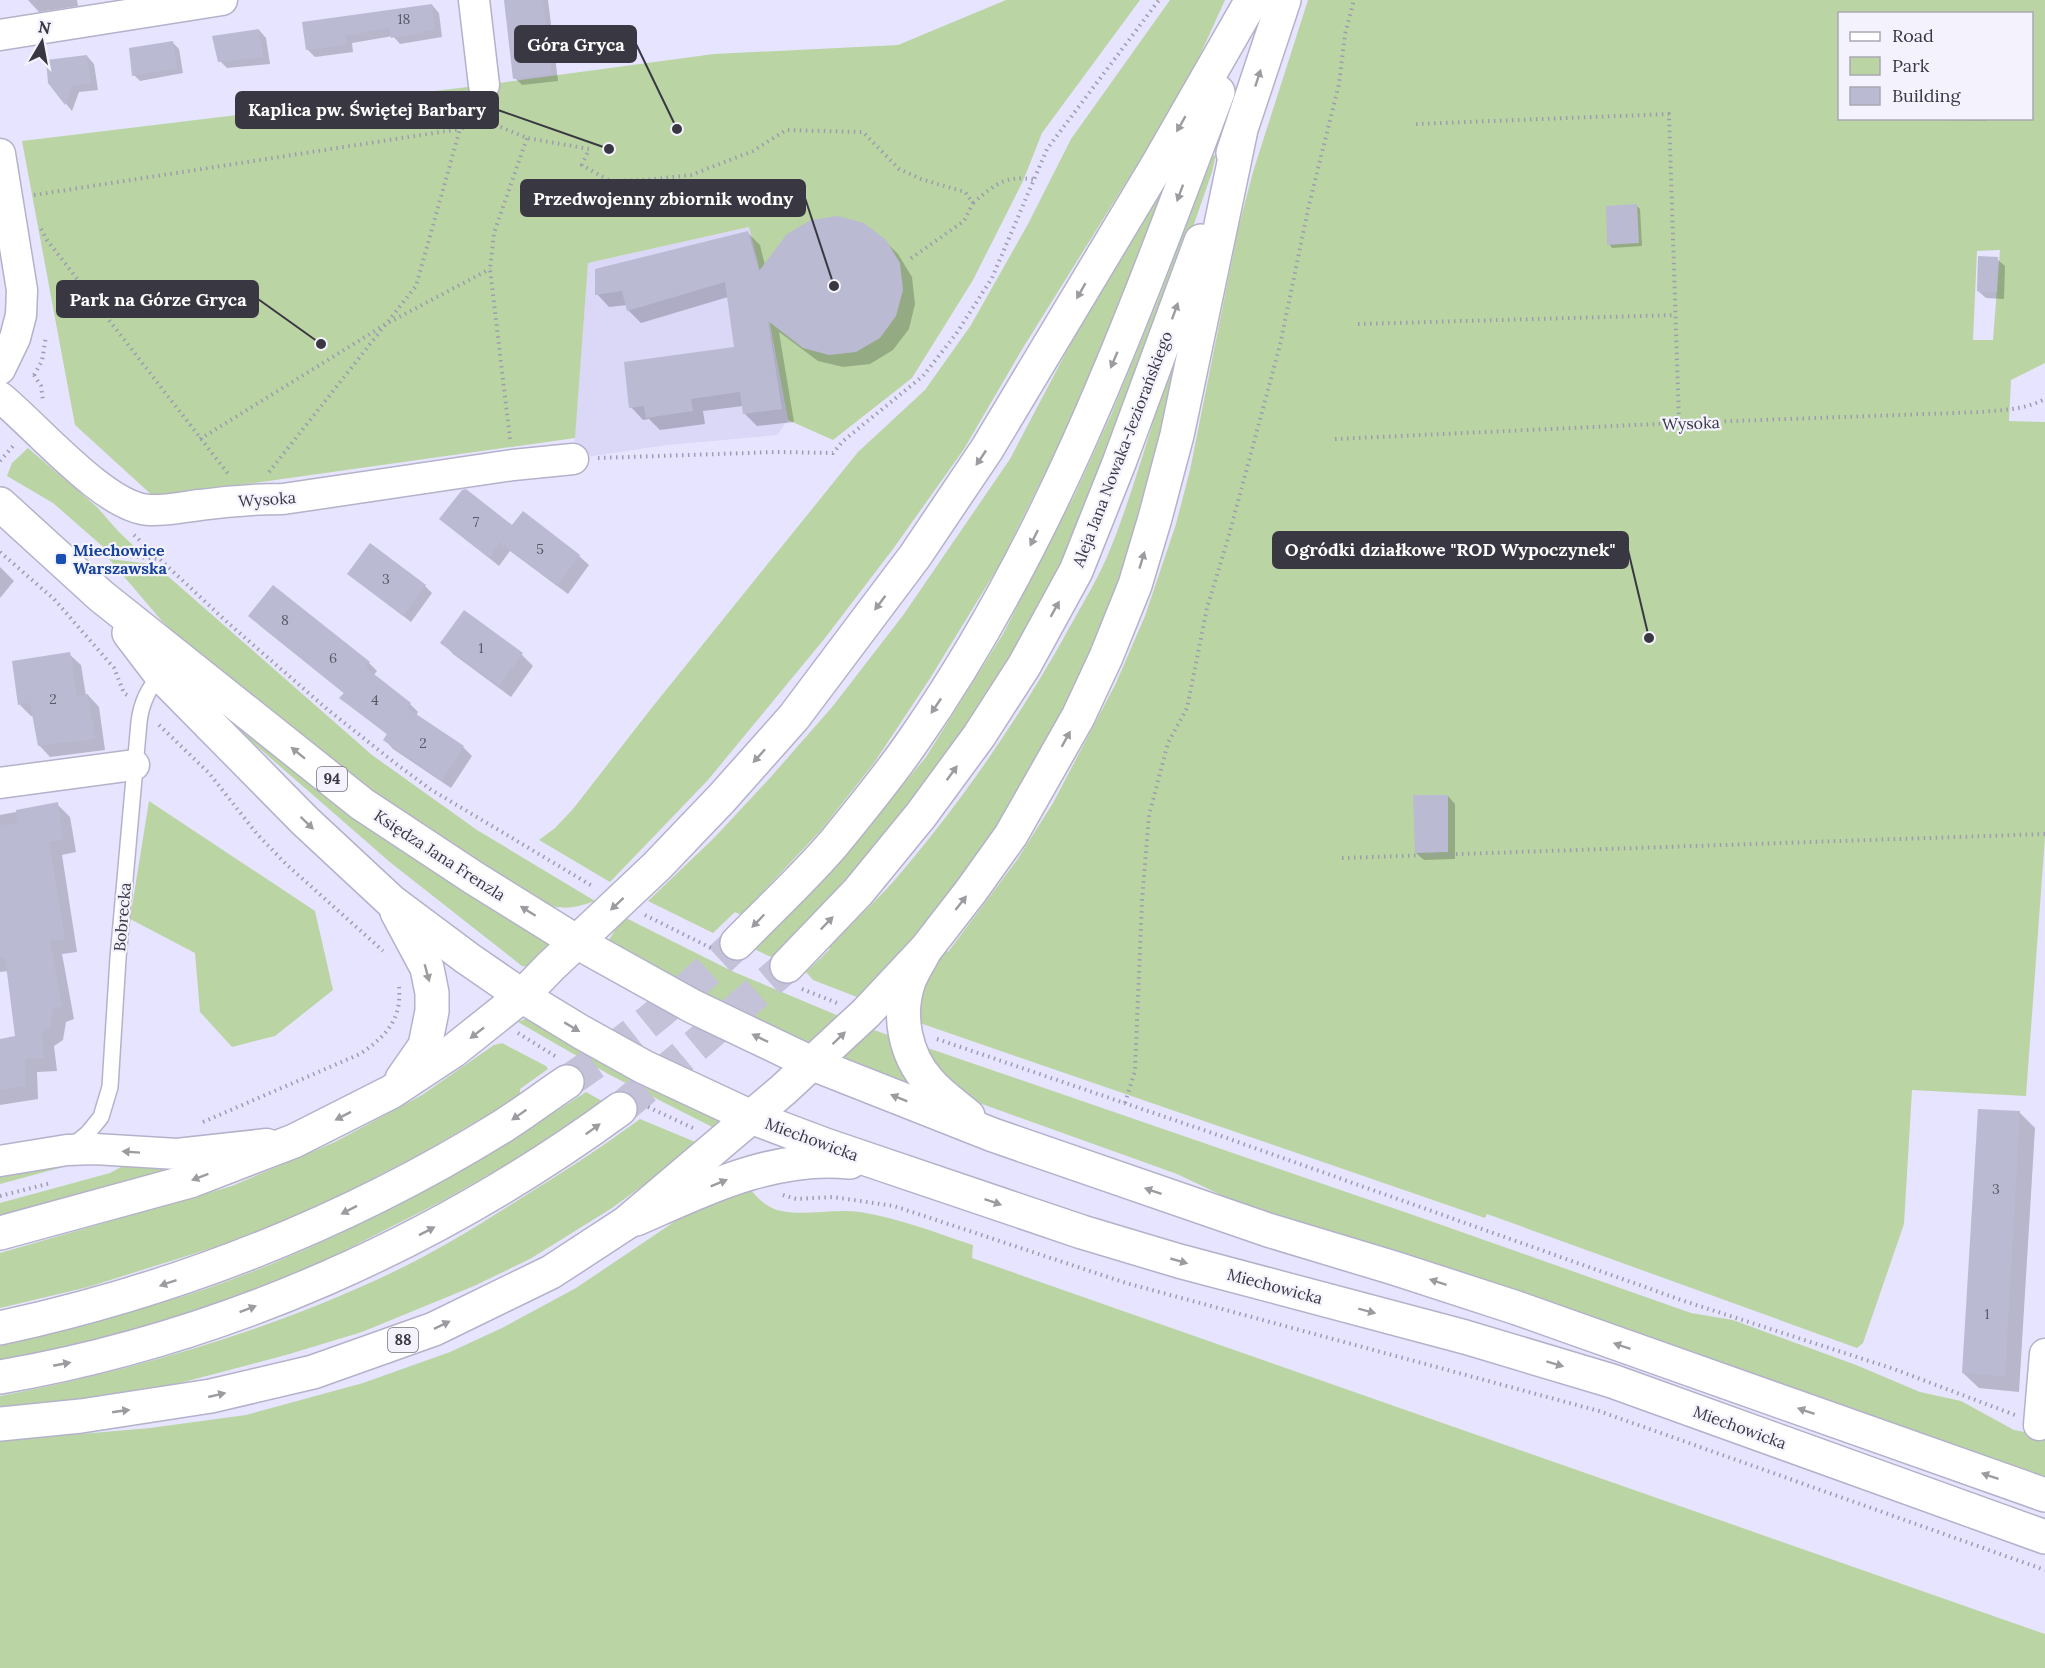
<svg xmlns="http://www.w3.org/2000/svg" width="2045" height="1668" viewBox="0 0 2045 1668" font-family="Lora,serif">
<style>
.built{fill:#dad7f7}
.green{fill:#bad5a3;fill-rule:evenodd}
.shadow{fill:#0003}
.building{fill:#babad3}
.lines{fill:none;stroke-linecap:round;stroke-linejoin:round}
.primary-tunnel{stroke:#c3c2d8;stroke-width:33;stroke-dasharray:33 16;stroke-linecap:butt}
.lane-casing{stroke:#b4b2ca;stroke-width:18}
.street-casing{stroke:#b4b2ca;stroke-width:33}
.secondary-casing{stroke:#b4b2ca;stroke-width:36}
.primary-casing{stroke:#b4b2ca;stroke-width:36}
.path{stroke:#9e9caf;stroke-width:4;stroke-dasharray:1.5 4.5;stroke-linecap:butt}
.lane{stroke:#fff;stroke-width:15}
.street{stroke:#fff;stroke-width:30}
.secondary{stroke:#fff;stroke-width:33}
.primary{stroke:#fff;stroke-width:33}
.oneway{fill:#9c9ca0}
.transit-dot{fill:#1a4fb4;stroke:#f4f3fd;stroke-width:2}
.labels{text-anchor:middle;stroke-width:4.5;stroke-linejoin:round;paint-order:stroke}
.number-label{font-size:14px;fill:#595866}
.shield{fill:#f4f3fd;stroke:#71707a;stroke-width:1.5}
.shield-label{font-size:15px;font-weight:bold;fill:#393842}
.street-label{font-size:16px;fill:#393842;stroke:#f4f3fd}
.transit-label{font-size:16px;font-weight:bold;fill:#164399;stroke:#f4f3fd;text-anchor:start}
.leader{fill:none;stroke:#393842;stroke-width:2}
.callout-dot{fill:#393842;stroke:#f4f3fd;stroke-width:2}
.callout{fill:#393842;stroke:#393842;stroke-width:2}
.callout-label{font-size:18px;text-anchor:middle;font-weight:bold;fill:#fff}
</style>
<rect width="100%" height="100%" fill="#e6e4fe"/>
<polygon class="built" points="750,227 788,420 777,435 667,445 573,459 588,263"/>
<g class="green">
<polygon points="1006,0 1140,0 1042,133 1023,181 973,280 912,378 833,440 788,420 760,272 749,227 588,263 575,438 154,497 75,425 22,141 484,85 714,54 898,45"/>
<polygon points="1170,0 1225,0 1186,86 1021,351 964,449 893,549 825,638 708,780 610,882 539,840 555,828 573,809 650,710 858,452 925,390 971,325 1028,224 1071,139"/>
<path d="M1308,0H2045V363L2011,380L2009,421L2045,422V837L2026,1096L1912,1090L1904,1224L1863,1343L1857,1348L1487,1214L1485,1218L914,1021V998L945,949L948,952L1017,860L1053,803L1116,683L1145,616L1176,524L1190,470L1239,225L1253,172ZM1840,14H2032V118H1840ZM2000,250L1993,340H1973L1977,251Z"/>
<path d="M1216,155L1212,172C1187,245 1161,318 1134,391C1122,423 1112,455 1098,486C1049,596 984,709 909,804C867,858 819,908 773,958L750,947L847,852L926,757L1003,634L1075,494L1111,415L1158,300L1212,156Z"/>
<polygon points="1173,169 1101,359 1000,564 929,680 874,763 822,829 741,915 735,912 713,933 648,901 715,837 769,779 833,706 904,614 1010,459 1072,341"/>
<path d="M1180,350L1157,469L1099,645L1008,816L951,896L862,999L813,980L806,972L830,949L828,946C850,925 873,904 893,882C957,808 1014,726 1062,641C1077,613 1094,586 1107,557C1135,490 1152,419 1177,351Z"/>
<polygon points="28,448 97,507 118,531 143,555 108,551 53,503 7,476 12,463"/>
<path d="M109,559L151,564L162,571L372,755L477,830L595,901C572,909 563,910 539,903L327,761L184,642L161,620Z"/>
<polygon points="175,675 553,946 530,967 522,966 391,863"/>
<polygon points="149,801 315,911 333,990 275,1036 232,1047 200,1012 195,953 130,919"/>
<polygon points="626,918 734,972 846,1019 812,1046 722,1006 611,945 609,940 615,930"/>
<polygon points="525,1019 531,1019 722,1121 718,1130 610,1075 518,1022"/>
<polygon points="865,1027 897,1038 921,1090 839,1058"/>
<polygon points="502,1043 546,1066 548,1069 520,1089 520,1096 422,1153 310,1211 228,1243 88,1287 0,1308 0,1253 232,1186 335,1142 422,1095 494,1045"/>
<polygon points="919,1045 1416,1216 1691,1313 1733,1320 1856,1365 1920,1392 1961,1401 2014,1430 2045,1436 2045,1482 1261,1214 1177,1174 971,1100 953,1089"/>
<path d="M586,1092L604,1102L516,1159L444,1200L322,1262L216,1304L109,1336L0,1361V1342C50,1332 101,1320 150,1306C230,1284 309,1250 382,1213C453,1178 519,1135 586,1092Z"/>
<path d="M640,1119L700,1144L612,1208L530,1259L474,1286L362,1332L286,1355L153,1390L0,1410V1396C134,1370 266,1332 389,1274C436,1252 480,1224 523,1197C563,1172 602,1147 640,1119Z"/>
<polygon points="78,1163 0,1184 0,1171"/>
<polygon points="128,1163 168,1167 160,1174 0,1216 0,1203 110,1173"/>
<path d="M751,1190C757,1198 767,1207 777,1210C803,1217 833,1208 860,1212C899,1218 936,1233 973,1245L972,1258L2045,1634V1668H0V1441L150,1428L246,1415L363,1383L450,1352L502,1328L576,1288L677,1220L718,1202Z"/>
</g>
<g class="shadow">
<polygon points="28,0 77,0 78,6 39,12"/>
<polygon points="505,0 548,0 558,81 522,85 515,78"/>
<polygon points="432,5 439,13 442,37 400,44 393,36 352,43 353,52 315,57 308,50 303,23"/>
<polygon points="259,30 266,38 270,64 227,68 220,61"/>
<polygon points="173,43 179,49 183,73 140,81 134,75"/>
<polygon points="87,56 94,64 98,90 79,92 72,111 49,83"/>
<polygon points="1938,118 1986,118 1986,121 1940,120"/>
<polygon points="1637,206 1640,209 1642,246 1612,248 1609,244"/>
<polygon points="747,232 760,245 765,265 885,241 898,254 912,277 915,304 909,329 893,350 870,364 843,367 818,361 779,332 794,422 757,426 744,413 743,406 703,411 705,424 660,430 649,419 643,420 631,407 735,348 728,297 641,323 628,310 627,305 609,307 597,294"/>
<polygon points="1997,259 2005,266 2004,299 1986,298 1978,291"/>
<polygon points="441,519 512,527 579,556 589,565 568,594 510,551 499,566"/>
<polygon points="0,567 14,581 0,598"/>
<polygon points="349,574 425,586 432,593 411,622"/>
<polygon points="258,624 369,663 377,671 373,676 410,704 418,712 416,716 463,747 472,756 451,788 393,749 385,740 388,735 341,698 345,694"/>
<polygon points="442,642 522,655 533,666 511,697 453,654"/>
<polygon points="69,654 81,665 86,696 88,695 99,707 105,750 50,757 39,745 34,716 31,716 20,705"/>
<polygon points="1448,796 1455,804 1455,859 1424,860 1416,853"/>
<polygon points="57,804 70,817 76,852 62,855 77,952 62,954 74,1019 66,1022 63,1040 54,1046 57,1071 37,1072 38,1099 0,1105 0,1040 17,1037 8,971 0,972 0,815"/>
<polygon points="2019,1112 2035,1128 2019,1392 1979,1388 1963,1373"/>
</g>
<g class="building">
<polygon points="504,0 543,0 552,74 513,79"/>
<polygon points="432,4 435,30 391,38 390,28 345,36 347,45 306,50 302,22"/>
<polygon points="259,29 263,57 218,62 212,36"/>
<polygon points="173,41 177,68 132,76 129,48"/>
<polygon points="87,55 91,83 72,86 65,105 48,83 46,60"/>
<polygon points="1637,204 1639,243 1607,245 1606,206"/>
<polygon points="838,216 864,223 886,240 900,263 903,290 896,316 880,338 856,352 829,355 803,348 768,321 782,409 743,414 740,392 691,399 693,411 646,418 644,406 629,408 624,362 734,347 725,282 627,311 622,291 595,295 595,269 748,231 759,271 787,234 811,220"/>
<polygon points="1978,256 1998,257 1997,292 1977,291"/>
<polygon points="466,489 512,525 523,511 580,555 557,586 500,542 489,558 439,519 462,490"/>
<polygon points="370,543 426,585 403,616 347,574"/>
<polygon points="273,585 370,662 365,667 411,703 407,708 464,746 442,781 383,740 387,734 339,698 344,693 248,616"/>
<polygon points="464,610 523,653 499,686 440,643"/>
<polygon points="70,652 77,696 88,694 95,739 38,746 30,703 18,705 12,661"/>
<polygon points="1413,795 1448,795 1448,852 1415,853"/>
<polygon points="58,802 63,839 49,842 65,939 50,941 62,1006 53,1009 50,1026 42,1033 44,1058 25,1059 25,1086 0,1090 0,1039 15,1036 5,957 0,957 0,825 17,823 16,810"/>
<polygon points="1978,1109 2020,1111 2005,1377 1962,1373"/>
</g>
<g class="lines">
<g class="primary-tunnel">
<path d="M567,1082C628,1041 684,994 737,943"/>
<polyline points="620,1109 701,1041 787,966"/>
</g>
<g class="lane-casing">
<path id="lane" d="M72,1146L88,1133L101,1117L110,1087L118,958L139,722C141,705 148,688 161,675"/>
</g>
<g class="street-casing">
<g id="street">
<polyline points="474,0 484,85"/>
<polyline points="0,35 222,0"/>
<polyline points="0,154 22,290 21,315 15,338 0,369"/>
<path d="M0,397C36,426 105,508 149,510C166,511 183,507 200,505C228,501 254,499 283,499L513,465L573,459"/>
<polyline points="0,783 134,765"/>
<polyline points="0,1161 67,1150 95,1149 177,1154 267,1144"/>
<polyline points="2039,1425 2045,1354"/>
</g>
</g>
<g class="secondary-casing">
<g id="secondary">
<path d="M924,952C919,962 913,971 909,981C897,1015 905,1055 929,1082C940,1095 955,1105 968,1116"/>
<polyline points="813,1064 993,1135 1268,1230 1394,1268 1517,1308 2045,1495"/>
<polyline points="751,1117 828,1146 1082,1232 1179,1261 1465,1337 1612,1381 2045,1537"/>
<path d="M636,1219C705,1189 774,1154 850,1162"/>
</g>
</g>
<g class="primary-casing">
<g id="primary">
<polyline points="1233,153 1284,0"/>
<polyline points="0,504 101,596 362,804 474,878 577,942 692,1006 813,1064"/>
<polyline points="129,633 161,675 305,821 392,902 467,958 522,996 581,1032 644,1067 751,1117"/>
<polyline points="397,912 427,968 432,993 432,1011 425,1046 402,1079"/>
<path d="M737,943C769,910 804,878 834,843C861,810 889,776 913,741C1052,542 1133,317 1218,92"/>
<polyline points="787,966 858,892 921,815 979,736 1024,666 1076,571 1119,463 1201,241"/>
<polyline points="0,1233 190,1181 294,1141 391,1092 453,1051 522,996 550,967 657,866 722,798 794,717 915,556 987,449 1158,164 1252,0"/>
<path d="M0,1328C179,1289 347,1223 503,1126C525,1112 546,1096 567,1082"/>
<path d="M0,1377C224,1338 437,1243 620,1109"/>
<polyline points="0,1424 81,1416 211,1396 313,1372 434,1329 551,1272 626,1223 783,1090 866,1013 926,949 971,891 1011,835 1078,717 1106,657 1135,585 1155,518 1177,435 1240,134"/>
</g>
</g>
<g class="path">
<polyline points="484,120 527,138 589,149 582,165 610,181 646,180 691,175 753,151 786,130 863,132 899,169 921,179 965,192 973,203 964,221 910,259"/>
<polyline points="1416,124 1669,114 1679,423"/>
<polyline points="34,195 460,129"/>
<path d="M973,203C994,185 1006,174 1035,180"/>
<polyline points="41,229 47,240 229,475"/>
<polyline points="1358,324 1676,315"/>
<polyline points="34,375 42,361 46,336"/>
<polyline points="34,375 41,386 43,401"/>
<polyline points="200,439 386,324 490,269"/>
<polyline points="510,439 490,269 494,233 527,138"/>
<path d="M1335,439L1679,423L1980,412C2003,410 2024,410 2045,399"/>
<polyline points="598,458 777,452 833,453 843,441 923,376 956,334 992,278 1047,149 1159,0"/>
<polyline points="0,461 13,446"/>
<polyline points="269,472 416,286 460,129 484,120 486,110"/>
<polyline points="134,535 228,623 327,709 395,763 430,789 594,887"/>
<polyline points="0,552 54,599 114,668 124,693 127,695"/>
<polyline points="107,554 159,559"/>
<polyline points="159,725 209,773 257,834 286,864 383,951"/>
<polyline points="1342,858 2045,834"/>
<polyline points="645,915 711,948"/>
<polyline points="802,989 837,1003"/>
<polyline points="518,1033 555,1056"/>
<polyline points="937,1039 1221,1136 1687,1302 1894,1369 2015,1415"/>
<polyline points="1125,1103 1135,1071 1142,901 1149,815 1168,743 1187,708 1207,608 1229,535 1280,345 1309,205 1339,84 1345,34 1354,0"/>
<polyline points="648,1107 693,1128"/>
<path d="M203,1122L360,1054C385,1037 402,1020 399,987"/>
<polyline points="783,1195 796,1199 833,1197 894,1206 1126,1283 1599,1411 2045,1570"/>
<polyline points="0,1196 51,1183"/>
</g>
<use href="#lane" class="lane"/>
<use href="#street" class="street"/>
<use href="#secondary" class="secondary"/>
<use href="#primary" class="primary"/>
</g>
<defs><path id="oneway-solid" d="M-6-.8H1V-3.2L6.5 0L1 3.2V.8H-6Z" transform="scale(1.5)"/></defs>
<g class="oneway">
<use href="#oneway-solid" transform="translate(1258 78) rotate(-72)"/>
<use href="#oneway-solid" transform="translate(1181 124) rotate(120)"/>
<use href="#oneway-solid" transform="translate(1180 193) rotate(110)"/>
<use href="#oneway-solid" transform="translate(1081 291) rotate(120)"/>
<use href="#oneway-solid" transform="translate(1175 311) rotate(-70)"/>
<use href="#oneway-solid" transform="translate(1114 360) rotate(113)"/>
<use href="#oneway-solid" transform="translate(981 458) rotate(124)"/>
<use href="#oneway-solid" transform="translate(1034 538) rotate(116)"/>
<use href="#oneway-solid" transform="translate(1142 560) rotate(-73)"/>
<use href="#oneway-solid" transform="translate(880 603) rotate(127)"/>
<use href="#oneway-solid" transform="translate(1055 609) rotate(-61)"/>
<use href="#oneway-solid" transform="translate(936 706) rotate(124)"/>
<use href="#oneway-solid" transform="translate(1066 739) rotate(-61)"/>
<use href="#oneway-solid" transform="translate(298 753) rotate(-141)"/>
<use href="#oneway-solid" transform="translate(759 756) rotate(132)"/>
<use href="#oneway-solid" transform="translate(952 773) rotate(-54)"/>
<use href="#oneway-solid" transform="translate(307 823) rotate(44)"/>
<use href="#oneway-solid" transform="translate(961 903) rotate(-52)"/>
<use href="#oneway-solid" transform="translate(617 904) rotate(137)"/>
<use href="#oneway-solid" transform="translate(528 911) rotate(-148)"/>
<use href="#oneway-solid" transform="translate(758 921) rotate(134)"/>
<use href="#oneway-solid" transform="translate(827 923) rotate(-46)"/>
<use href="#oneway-solid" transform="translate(427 973) rotate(75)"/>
<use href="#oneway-solid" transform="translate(572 1027) rotate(31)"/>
<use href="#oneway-solid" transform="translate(477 1033) rotate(142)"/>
<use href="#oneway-solid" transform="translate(760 1038) rotate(-154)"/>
<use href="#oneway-solid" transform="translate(839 1038) rotate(-44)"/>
<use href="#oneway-solid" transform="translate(899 1098) rotate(-158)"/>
<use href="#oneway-solid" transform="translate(519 1115) rotate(145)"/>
<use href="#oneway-solid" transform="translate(343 1116) rotate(153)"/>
<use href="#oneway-solid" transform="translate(593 1129) rotate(-36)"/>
<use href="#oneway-solid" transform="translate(131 1152) rotate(-176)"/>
<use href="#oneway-solid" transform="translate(200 1177) rotate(159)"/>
<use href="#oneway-solid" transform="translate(719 1183) rotate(-22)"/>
<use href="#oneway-solid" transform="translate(1153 1191) rotate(-161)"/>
<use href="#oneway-solid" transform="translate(993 1202) rotate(19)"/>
<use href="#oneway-solid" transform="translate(349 1210) rotate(153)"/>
<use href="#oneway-solid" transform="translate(427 1231) rotate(-27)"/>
<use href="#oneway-solid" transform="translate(1179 1261) rotate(16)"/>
<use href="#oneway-solid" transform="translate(1438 1282) rotate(-162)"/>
<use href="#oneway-solid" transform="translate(168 1283) rotate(161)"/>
<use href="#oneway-solid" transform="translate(248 1309) rotate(-21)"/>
<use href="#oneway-solid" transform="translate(1367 1311) rotate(15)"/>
<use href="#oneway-solid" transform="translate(442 1325) rotate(-26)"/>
<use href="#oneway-solid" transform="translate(1622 1346) rotate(-161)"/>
<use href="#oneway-solid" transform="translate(62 1364) rotate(-11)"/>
<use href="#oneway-solid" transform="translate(1555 1364) rotate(17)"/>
<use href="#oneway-solid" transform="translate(217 1395) rotate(-13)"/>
<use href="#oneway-solid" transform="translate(121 1411) rotate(-8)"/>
<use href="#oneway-solid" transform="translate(1806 1411) rotate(-161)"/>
<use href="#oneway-solid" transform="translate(1990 1476) rotate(-161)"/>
</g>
<rect class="transit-dot" x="55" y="553" width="12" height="12" rx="3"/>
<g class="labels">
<g class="number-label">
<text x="404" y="24">18</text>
<text x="476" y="527">7</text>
<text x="540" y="554">5</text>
<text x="386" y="584">3</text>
<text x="285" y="625">8</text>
<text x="481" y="653">1</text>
<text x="333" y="663">6</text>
<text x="53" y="704">2</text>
<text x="375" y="705">4</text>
<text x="423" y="748">2</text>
<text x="1996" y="1194">3</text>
<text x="1987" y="1319">1</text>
</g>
<g class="shield">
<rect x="317" y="767" width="30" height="24" rx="4.5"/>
<rect x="388" y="1328" width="30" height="24" rx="4.5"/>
</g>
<g class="shield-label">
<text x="332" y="784">94</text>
<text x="403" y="1345">88</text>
</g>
<g class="street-label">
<text transform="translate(1691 423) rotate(-2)" y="6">Wysoka</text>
<text transform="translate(1122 449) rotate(-69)" y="6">Aleja Jana Nowaka-Jeziorańskiego</text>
<text transform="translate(267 499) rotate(-4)" y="6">Wysoka</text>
<text transform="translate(440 855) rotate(33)" y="6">Księdza Jana Frenzla</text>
<text transform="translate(122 917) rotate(-85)" y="6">Bobrecka</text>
<text transform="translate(812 1139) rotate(20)" y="6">Miechowicka</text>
<text transform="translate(1275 1286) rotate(15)" y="6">Miechowicka</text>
<text transform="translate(1740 1427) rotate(20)" y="6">Miechowicka</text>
</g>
<g class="transit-label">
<text x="73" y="556">Miechowice<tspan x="73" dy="18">Warszawska</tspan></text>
</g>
</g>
<path class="leader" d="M677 129L636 44M609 149L498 110M834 286L805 198M321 344L258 299M1649 638L1628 550"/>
<g class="callout-dot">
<circle cx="677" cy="129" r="6"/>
<circle cx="609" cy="149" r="6"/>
<circle cx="834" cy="286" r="6"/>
<circle cx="321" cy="344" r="6"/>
<circle cx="1649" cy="638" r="6"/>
</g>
<g class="callout">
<rect x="515" y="26" width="121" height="36" rx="6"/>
<rect x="236" y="92" width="262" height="36" rx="6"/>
<rect x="521" y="180" width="284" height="36" rx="6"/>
<rect x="57" y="281" width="201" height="36" rx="6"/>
<rect x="1273" y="532" width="355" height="36" rx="6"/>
</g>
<g class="callout-label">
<text x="576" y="51">Góra Gryca</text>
<text x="367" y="116">Kaplica pw. Świętej Barbary</text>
<text x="663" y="205">Przedwojenny zbiornik wodny</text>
<text x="158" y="306">Park na Górze Gryca</text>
<text x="1450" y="556">Ogródki działkowe "ROD Wypoczynek"</text>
</g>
<rect x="1838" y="12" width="195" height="108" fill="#f4f3fd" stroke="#a9a8b2" stroke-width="1.5"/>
<rect x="1850" y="32" width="30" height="9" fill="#ffffff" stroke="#a9a8b2" stroke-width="1.5"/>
<text x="1892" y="42" font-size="18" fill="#393842">Road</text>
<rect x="1850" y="57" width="30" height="18" fill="#bad5a3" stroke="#a9a8b2" stroke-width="1.5"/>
<text x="1892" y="72" font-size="18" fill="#393842">Park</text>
<rect x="1850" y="87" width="30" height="18" fill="#babad3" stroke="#a9a8b2" stroke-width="1.5"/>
<text x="1892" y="102" font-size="18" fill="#393842">Building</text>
<g transform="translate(42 42) rotate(10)" stroke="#f4f3fd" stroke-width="4.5" paint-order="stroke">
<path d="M0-4.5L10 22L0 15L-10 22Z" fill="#393842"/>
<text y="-9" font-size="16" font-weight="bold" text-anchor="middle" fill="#393842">N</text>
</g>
</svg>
